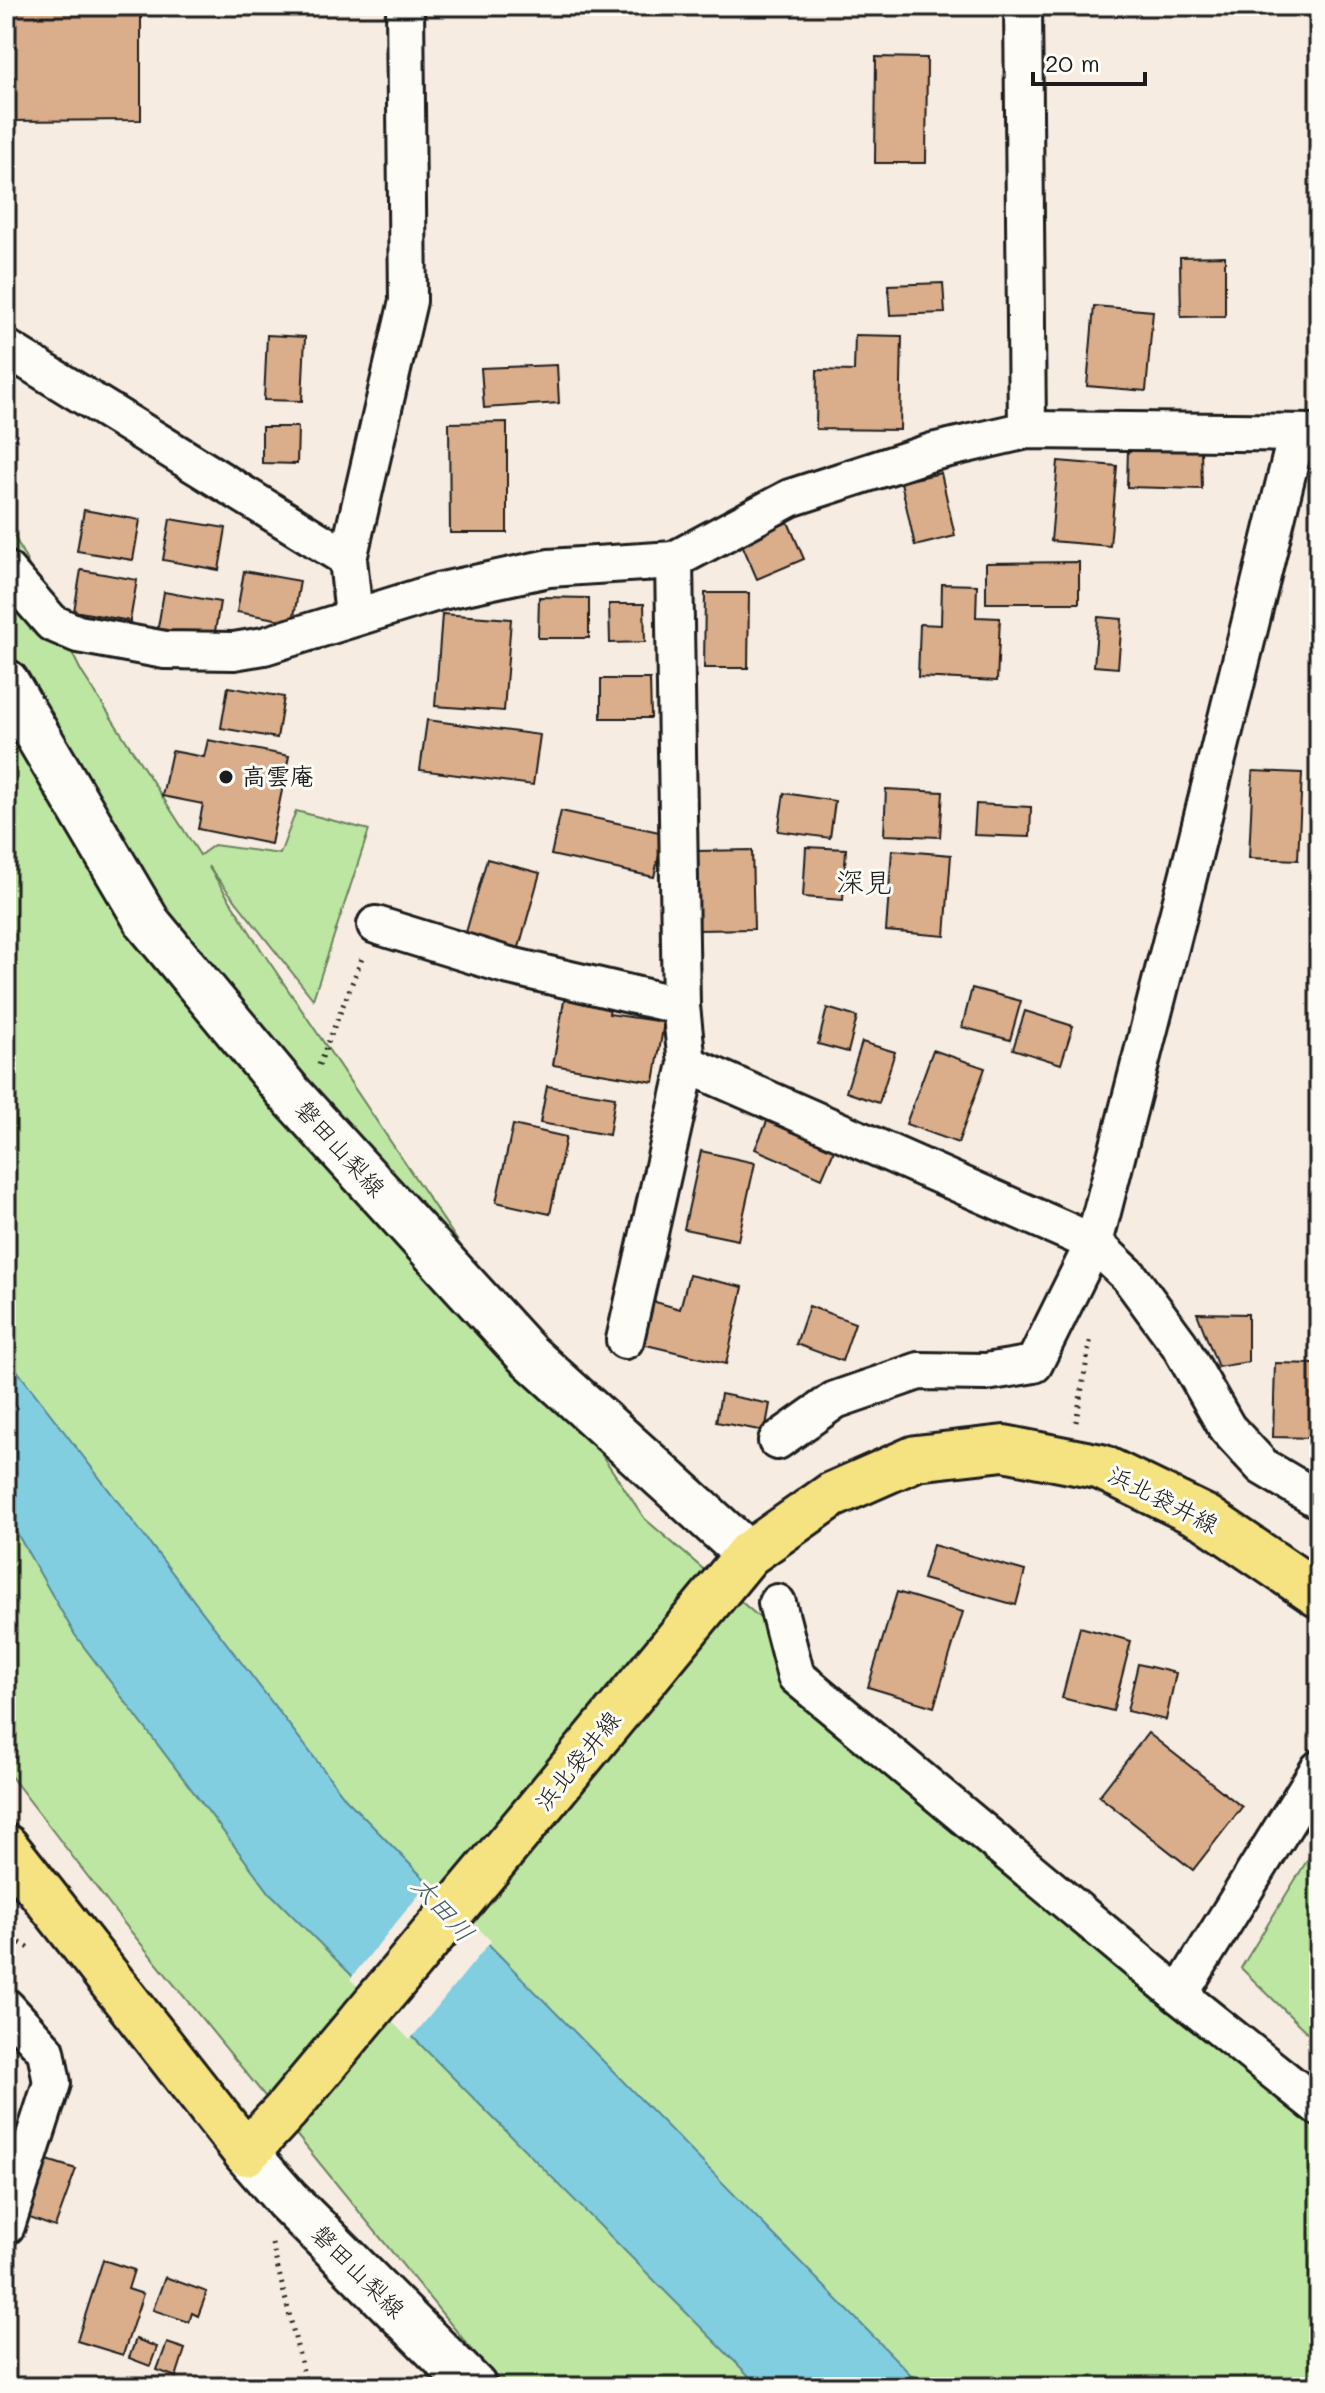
<svg xmlns="http://www.w3.org/2000/svg" width="1325" height="2393" viewBox="0 0 1325 2393" font-family="Mali,'Klee One',sans-serif">
<style>
.green{fill:#bce6a2;stroke:#6c815f;stroke-width:2}
.water{fill:#82cee1;stroke:#598792;stroke-width:2}
.pier{fill:#f6ece1}
.building{fill:#daad8b;stroke:#1c1c1c;stroke-width:2}
.lines{fill:none;stroke-linecap:round;stroke-linejoin:round}
.minor-casing{stroke:#1c1c1c;stroke-width:42}
.secondary-casing{stroke:#1c1c1c;stroke-width:50}
.primary-casing{stroke:#1c1c1c;stroke-width:50}
.path{stroke:#1c1c1c;stroke-width:5;stroke-dasharray:2 6;stroke-linecap:butt}
.minor{stroke:#fdfcf7;stroke-width:36}
.secondary{stroke:#fdfcf7;stroke-width:44}
.primary{stroke:#f5e382;stroke-width:44}
.poi-dot{fill:#1c1c1c;stroke:#fdfcf7;stroke-width:3}
.labels{text-anchor:middle;stroke-width:6;stroke-linejoin:round;paint-order:stroke}
.poi-label{font-size:24px;font-weight:bold;fill:#1c1c1c;stroke:#fdfcf7;text-anchor:start}
.street-label{font-size:24px;fill:#1c1c1c;stroke:#fdfcf7}
.water-label{font-size:26px;font-style:italic;fill:#405a61;stroke:#fdfcf7}
.quarter-label{font-size:28px;fill:#1c1c1c;stroke:#fdfcf7}
</style>
<rect width="100%" height="100%" fill="#f6ece1"/>
<filter id="ink" filterUnits="userSpaceOnUse"><feTurbulence type="fractalNoise" baseFrequency=".0125" numOctaves="2"/><feDisplacementMap in="SourceGraphic" scale="16" xChannelSelector="R" yChannelSelector="G"/><feConvolveMatrix kernelMatrix="1 2 1 2 8 2 1 2 1" color-interpolation-filters="sRGB"/></filter>
<g filter="url(#ink)">
<g class="green">
<polygon points="6,519 81,671 200,855 214,845 280,854 296,811 369,830 313,999 208,866 262,951 645,1519 1319,2099 1319,2387 502,2387 119,1917 6,1770"/>
<polygon points="1319,1841 1319,2044 1241,1968"/>
</g>
<polygon class="water" points="6,1356 346,1799 923,2387 760,2387 269,1892 75,1635 6,1514"/>
<polygon class="pier" points="431,1880 491,1941 410,2040 350,1979"/>
<g class="building">
<polygon points="6,6 141,6 141,120 6,121"/>
<polygon points="876,57 927,58 926,163 875,163"/>
<polygon points="1225,256 1225,316 1181,317 1180,257"/>
<polygon points="943,283 945,313 890,315 888,285"/>
<polygon points="1094,306 1153,311 1146,391 1087,386"/>
<polygon points="267,335 305,337 302,401 264,400"/>
<polygon points="855,335 902,336 900,430 816,429 817,370 854,371"/>
<polygon points="557,365 559,403 484,408 481,368"/>
<polygon points="507,422 507,533 450,533 449,423"/>
<polygon points="262,427 298,427 297,464 262,463"/>
<polygon points="1128,447 1201,449 1202,489 1127,487"/>
<polygon points="1058,461 1117,466 1110,546 1051,541"/>
<polygon points="941,473 955,536 915,546 901,482"/>
<polygon points="84,510 140,520 133,560 77,551"/>
<polygon points="170,519 226,528 219,570 163,560"/>
<polygon points="788,522 804,559 757,579 741,542"/>
<polygon points="1079,562 1079,603 986,603 986,563"/>
<polygon points="81,570 137,580 130,621 74,611"/>
<polygon points="244,571 300,581 293,622 237,612"/>
<polygon points="942,584 977,585 976,617 1000,618 997,681 918,677 920,624 941,625"/>
<polygon points="164,592 220,602 213,643 157,633"/>
<polygon points="705,593 749,593 748,668 704,668"/>
<polygon points="539,597 589,598 589,638 538,638"/>
<polygon points="609,604 644,604 645,642 610,643"/>
<polygon points="442,614 511,619 504,711 435,706"/>
<polygon points="1098,617 1122,619 1118,668 1094,666"/>
<polygon points="601,679 650,679 651,718 601,718"/>
<polygon points="228,687 284,697 277,738 221,728"/>
<polygon points="427,720 540,735 533,785 420,770"/>
<polygon points="208,740 289,756 271,844 198,829 203,804 162,796 172,751 204,757"/>
<polygon points="1253,771 1302,773 1298,860 1249,858"/>
<polygon points="886,789 943,792 940,837 884,835"/>
<polygon points="784,793 835,801 830,838 778,831"/>
<polygon points="976,804 1031,807 1030,837 974,835"/>
<polygon points="561,811 664,833 654,877 551,855"/>
<polygon points="806,847 846,849 843,900 803,897"/>
<polygon points="752,850 754,929 699,930 697,851"/>
<polygon points="892,850 951,855 945,936 886,931"/>
<polygon points="487,859 540,873 518,951 465,936"/>
<polygon points="972,988 1021,1001 1010,1040 962,1027"/>
<polygon points="565,995 611,1002 609,1014 664,1022 654,1082 553,1065"/>
<polygon points="827,1008 857,1017 848,1052 818,1044"/>
<polygon points="1025,1011 1073,1026 1061,1064 1013,1049"/>
<polygon points="862,1042 895,1052 879,1103 846,1092"/>
<polygon points="933,1050 985,1068 958,1143 906,1124"/>
<polygon points="547,1086 615,1097 609,1135 540,1123"/>
<polygon points="768,1119 835,1148 822,1178 755,1149"/>
<polygon points="513,1125 566,1137 550,1214 496,1202"/>
<polygon points="701,1151 755,1163 738,1240 684,1229"/>
<polygon points="689,1275 743,1287 726,1364 642,1344 652,1301 680,1309"/>
<polygon points="809,1306 855,1323 842,1361 796,1344"/>
<polygon points="1197,1313 1248,1314 1248,1362 1218,1367"/>
<polygon points="1275,1363 1317,1364 1315,1438 1273,1437"/>
<polygon points="721,1394 770,1404 765,1431 716,1422"/>
<polygon points="933,1545 1025,1571 1016,1605 923,1579"/>
<polygon points="897,1592 963,1612 934,1707 868,1687"/>
<polygon points="1080,1627 1131,1641 1113,1711 1062,1698"/>
<polygon points="1138,1664 1176,1673 1166,1720 1127,1711"/>
<polygon points="1148,1733 1242,1807 1193,1870 1099,1796"/>
<polygon points="44,2159 76,2169 55,2227 24,2216"/>
<polygon points="103,2260 134,2270 128,2289 143,2294 123,2355 77,2341"/>
<polygon points="165,2277 207,2292 198,2316 192,2313 189,2322 153,2310"/>
<polygon points="136,2339 157,2347 150,2366 129,2358"/>
<polygon points="167,2343 185,2349 176,2377 157,2370"/>
</g>
<g class="lines">
<g class="minor-casing">
<g id="minor">
<polyline points="1023,6 1027,430"/>
<polyline points="6,348 348,559"/>
<polyline points="6,570 52,623 78,634 165,650 234,651 264,646 437,592 549,568 674,560 790,498 932,452 1027,430 1319,433"/>
<polyline points="354,617 348,559 408,301 405,6"/>
<polyline points="376,925 506,965 681,1006"/>
<polyline points="687,1064 1094,1243 1129,1276 1179,1344 1227,1428 1263,1467 1319,1500"/>
<polyline points="625,1340 687,1064 681,1006 674,560"/>
<polyline points="777,1441 835,1400 919,1371 986,1372 1034,1364 1094,1243 1189,873 1297,433"/>
<polyline points="777,1603 796,1676 1179,1995 1319,2107"/>
<polyline points="1179,1995 1319,1769"/>
<polyline points="6,2007 46,2051 52,2083 6,2226"/>
</g>
</g>
<g class="secondary-casing">
<g id="secondary">
<polyline points="6,682 148,923 289,1093 527,1354 748,1554"/>
<polyline points="246,2153 287,2200 474,2387"/>
</g>
</g>
<g class="primary-casing">
<polyline id="primary" points="6,1847 246,2153 287,2109 537,1810 748,1554 832,1495 916,1458 1004,1448 1101,1467 1206,1518 1319,1595"/>
</g>
<g class="path">
<polyline points="319,1065 363,956"/>
<polyline points="1076,1422 1091,1337"/>
<polyline points="6,1935 33,1950"/>
<polyline points="272,2244 307,2387"/>
</g>
<use href="#minor" class="minor"/>
<use href="#secondary" class="secondary"/>
<use href="#primary" class="primary"/>
</g>
</g>
<circle class="poi-dot" cx="226" cy="777" r="8"/>
<g class="labels">
<g class="poi-label">
<text x="242" y="785">高雲庵</text>
</g>
<g class="street-label">
<text transform="translate(340 1149) rotate(48)" y="8">磐田山梨線</text>
<text transform="translate(1163 1500) rotate(27)" y="8">浜北袋井線</text>
<text transform="translate(578 1761) rotate(-51)" y="8">浜北袋井線</text>
<text transform="translate(358 2272) rotate(45)" y="8">磐田山梨線</text>
</g>
<g class="water-label">
<text transform="translate(443 1909) rotate(48)" y="9">太田川</text>
</g>
<g class="quarter-label">
<text x="864" y="892">深見</text>
</g>
</g>
<rect width="1325" height="2393" fill="none" stroke="#fdfcf7" stroke-width="32"/>
<rect x="16" y="16" width="1293" height="2361" fill="none" stroke="#1c1c1c" stroke-width="3" filter="url(#ink)"/>
<path d="M1033 72v12h112v-12" fill="none" stroke="#1c1c1c" stroke-width="4"/>
<text x="1045" y="72" font-size="24" fill="#1c1c1c" stroke="#fdfcf7" stroke-width="6" paint-order="stroke">20 m</text>
</svg>
